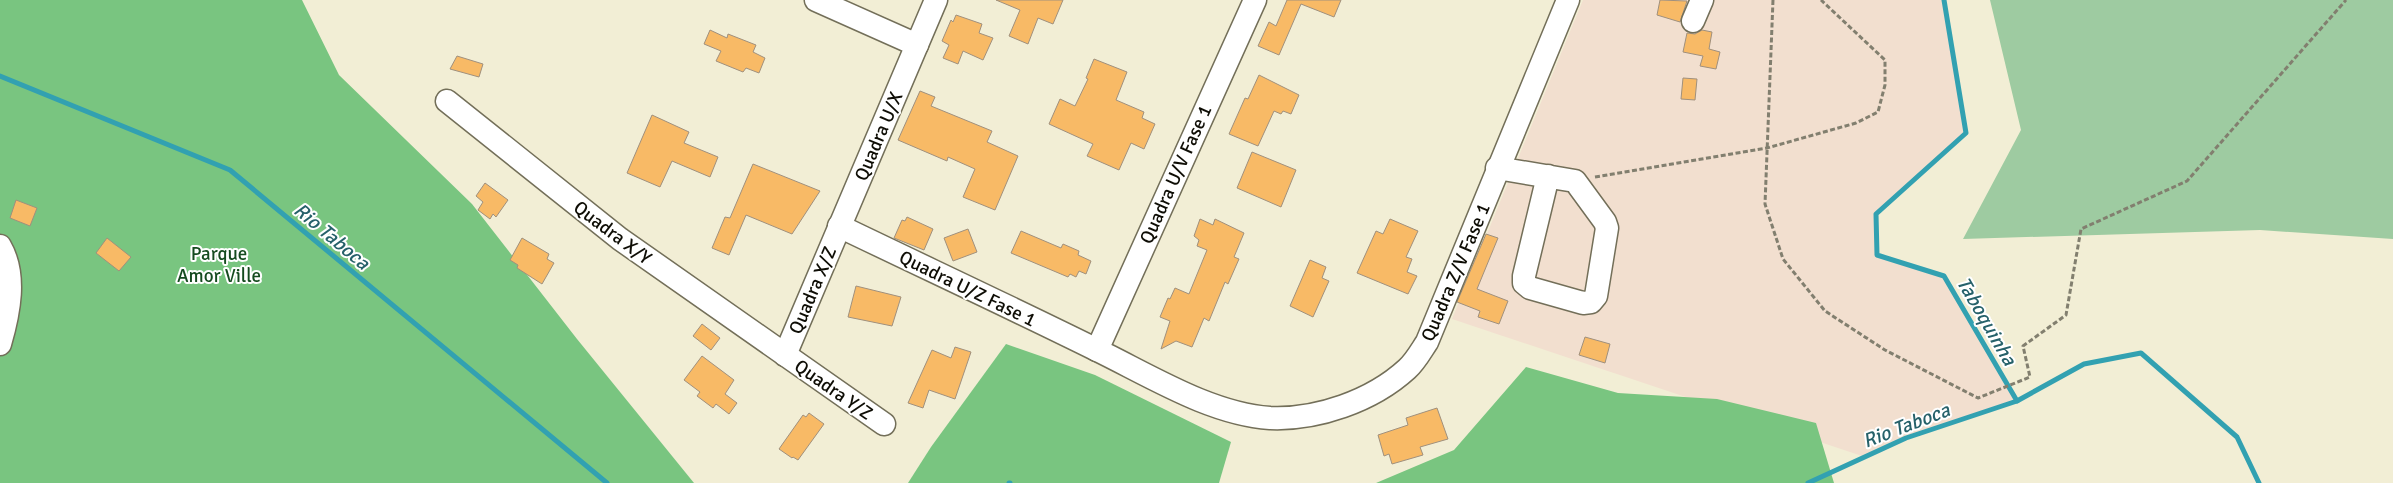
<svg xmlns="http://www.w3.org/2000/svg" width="2393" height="483" viewBox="0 0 2393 483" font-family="Signika,sans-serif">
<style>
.commercial{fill:#f2dfcf}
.green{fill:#9ecba1}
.forest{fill:#79c580}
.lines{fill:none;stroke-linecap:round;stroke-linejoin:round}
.stream{stroke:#32a1b1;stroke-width:5}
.building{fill:#f8ba66;stroke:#a0907d}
.minor-casing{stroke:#736f59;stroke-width:25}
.path{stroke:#827f6f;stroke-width:3;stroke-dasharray:5 2.5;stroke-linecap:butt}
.minor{stroke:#fff;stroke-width:22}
.labels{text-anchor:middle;stroke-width:4;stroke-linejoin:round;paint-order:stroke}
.street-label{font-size:19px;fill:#0e0d05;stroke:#fff}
.park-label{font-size:19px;fill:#154b1f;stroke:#fff}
.water-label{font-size:20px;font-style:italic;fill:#26616a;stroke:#fff}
</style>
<rect width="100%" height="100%" fill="#f2eed5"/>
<polygon class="commercial" points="1583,0 1944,0 1966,133 1876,214 1877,255 1944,276 2017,401 1906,438 1865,457 1452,319"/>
<polygon class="green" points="1990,0 2393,0 2393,239 2260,230 1963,239 2021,130"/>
<g class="forest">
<polygon points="0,0 302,0 339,75 472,204 577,339 694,483 0,483"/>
<polygon points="1006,344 1095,375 1231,442 1219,483 908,483 931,447"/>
<polygon points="1526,367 1618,393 1717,399 1816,423 1834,483 1376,483 1454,450"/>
</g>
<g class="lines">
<g class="stream">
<polyline points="1944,0 1966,133 1876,214 1877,255 1944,276 2017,401 2084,364 2141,353 2237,437 2259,483"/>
<polyline points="0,76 230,170 607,483"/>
<polyline points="1009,483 1010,483"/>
<polyline points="1808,483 1906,438 2017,401"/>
</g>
</g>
<g class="building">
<polygon points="996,0 1063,0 1053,24 1038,18 1028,44 1009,36 1020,10"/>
<polygon points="1287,0 1341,0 1334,17 1301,4 1279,55 1258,46 1269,22 1276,26"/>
<polygon points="1660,0 1687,1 1680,22 1657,15"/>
<polygon points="956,15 982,24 979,33 993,38 983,60 963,51 958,64 943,58 949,45 942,41 951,20 953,22"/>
<polygon points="710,30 727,38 728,34 756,45 753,52 765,58 759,73 746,68 743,72 716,61 721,51 704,44"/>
<polygon points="1702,30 1712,32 1709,49 1720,52 1716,69 1700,66 1703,56 1683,52 1687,33 1695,34"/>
<polygon points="457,56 483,64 479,77 450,69"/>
<polygon points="1094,59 1127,72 1116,100 1144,112 1142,118 1155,124 1144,149 1131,143 1119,170 1087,156 1093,144 1049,124 1060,99 1075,106 1088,79 1086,78"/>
<polygon points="1259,75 1299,95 1291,114 1283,111 1281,114 1274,111 1258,146 1229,134 1245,98 1248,99"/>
<polygon points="1683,78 1697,79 1695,100 1681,99"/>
<polygon points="920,91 935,97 931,106 992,131 987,142 1018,156 995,210 963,197 975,169 948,157 947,161 898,140"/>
<polygon points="652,115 689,132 684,143 718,157 710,177 672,161 660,187 627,173"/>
<polygon points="1252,152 1296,170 1281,207 1237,188"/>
<polygon points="753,164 820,191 792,234 746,215 729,255 712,248 725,217 730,218"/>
<polygon points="485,183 508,200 496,217 493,214 490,219 478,210 483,202 476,196"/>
<polygon points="16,200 37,208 30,226 10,218"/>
<polygon points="907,217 933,229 924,250 894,238 902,220 905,221"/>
<polygon points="1200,219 1213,225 1215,219 1244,233 1234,257 1239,259 1228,284 1225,282 1209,321 1204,318 1192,347 1176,341 1161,349 1170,321 1160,317 1168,298 1170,299 1175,288 1189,294 1207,250 1197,246 1199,240 1194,236"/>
<polygon points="1390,219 1418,231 1406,257 1412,259 1407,272 1417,276 1408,294 1357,273 1376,231 1383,234"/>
<polygon points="968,229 977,252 953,261 944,238"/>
<polygon points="1021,231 1061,248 1063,244 1079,251 1078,255 1091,261 1086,274 1079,271 1076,277 1070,274 1068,277 1011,253"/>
<polygon points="1486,234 1498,238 1477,289 1508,301 1499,324 1478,317 1480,311 1457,302"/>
<polygon points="107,238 131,257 119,271 96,253"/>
<polygon points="522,238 549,254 547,259 554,263 542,284 517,268 518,265 510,260"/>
<polygon points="1310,260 1326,267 1322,278 1329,281 1313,317 1290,306"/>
<polygon points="856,286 901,297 892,326 848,317"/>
<polygon points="702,324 720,338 711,350 693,336"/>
<polygon points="1585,337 1610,344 1605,363 1579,355"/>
<polygon points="955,347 971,352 955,399 929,390 923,408 908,403 932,350 951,358"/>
<polygon points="702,356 734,380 725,394 737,403 729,414 716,404 713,408 697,396 700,392 684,380"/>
<polygon points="1437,408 1448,439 1420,447 1423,455 1392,464 1389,454 1384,456 1378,435 1408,425 1406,418"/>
<polygon points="809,413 824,424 798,460 793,457 792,458 779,449 803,415 806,417"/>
</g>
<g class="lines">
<g class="minor-casing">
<g id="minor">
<polyline points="816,0 917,45"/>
<polyline points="1693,21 1702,0"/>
<polyline points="447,101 620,239 884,424"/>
<polyline points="1497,168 1575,181 1605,222 1607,228 1596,296 1591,302 1583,303 1530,288 1524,283 1524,276 1548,176"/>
<path d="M839,226C924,267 1010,307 1095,349C1149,375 1210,414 1270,418C1317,420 1372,401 1407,369C1415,362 1421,351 1427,342L1568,0"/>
<path d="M0,246C17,275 9,313 0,344"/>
<polyline points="1097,350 1255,0"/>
<polyline points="785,355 936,0"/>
</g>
</g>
<g class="path">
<polyline points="1773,0 1765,204 1783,259 1825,311 1885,350 1978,398 2030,377 2023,346 2066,315 2081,229 2187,181 2346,0"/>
<polyline points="1595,177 1767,148 1856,123 1878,112 1885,85 1885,60 1821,0"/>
</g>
<use href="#minor" class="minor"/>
</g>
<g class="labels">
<g class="street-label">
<text transform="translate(878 136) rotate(-67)" y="7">Quadra U/X</text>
<text transform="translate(1175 174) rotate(-66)" y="7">Quadra U/V Fase 1</text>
<text transform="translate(613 232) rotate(37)" y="7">Quadra X/Y</text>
<text transform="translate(1455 272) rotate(-67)" y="7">Quadra Z/V Fase 1</text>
<text transform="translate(968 288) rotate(26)" y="7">Quadra U/Z Fase 1</text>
<text transform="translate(812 290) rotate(-67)" y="7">Quadra X/Z</text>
<text transform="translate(834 389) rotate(35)" y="7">Quadra Y/Z</text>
</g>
<g class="park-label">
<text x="219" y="260">Parque<tspan x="219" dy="22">Amor Ville</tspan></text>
</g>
<g class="water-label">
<text transform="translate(332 236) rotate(40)" y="7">Rio Taboca</text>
<text transform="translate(1987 321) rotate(60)" y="7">Taboquinha</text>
<text transform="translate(1906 425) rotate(-21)" y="7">Rio Taboca</text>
</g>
</g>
</svg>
